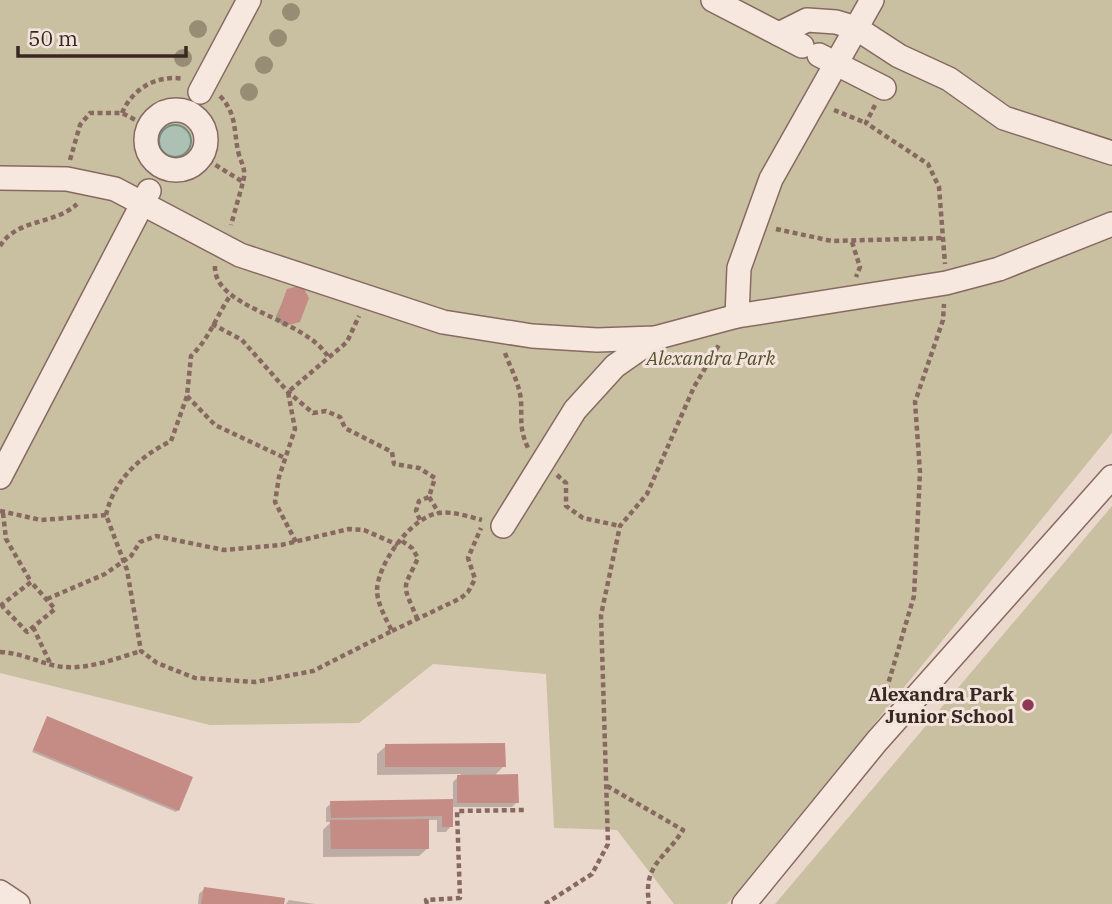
<svg xmlns="http://www.w3.org/2000/svg" width="1112" height="904" viewBox="0 0 1112 904" font-family="'IBM Plex Serif',serif">
<style>
.green{fill:#c9c0a1}
.water{fill:#acc1b4;stroke:#738e7f;stroke-width:2}
.shadow{fill:#0003}
.building{fill:#c58c86}
.lines{fill:none;stroke-linecap:round;stroke-linejoin:round}
.minor-casing{stroke:#876961;stroke-width:26}
.path{stroke:#876961;stroke-width:4.5;stroke-dasharray:5 3.5;stroke-linecap:butt}
.minor{stroke:#f6e8df;stroke-width:23}
.tree{fill:#978d74}
.poi-dot{fill:#903755;stroke:#f3e4db;stroke-width:2.5}
.labels{text-anchor:middle;stroke-width:6;stroke-linejoin:round;paint-order:stroke}
.park-label{font-size:19px;font-style:italic;fill:#53502c;stroke:#f3e4db}
.poi-label{font-size:19px;font-weight:bold;fill:#392723;stroke:#f3e4db;text-anchor:end}
</style>
<rect width="100%" height="100%" fill="#ebd8cc"/>
<g class="green">
<polygon points="0,0 1112,0 1112,433 727,904 674,904 617,830 554,828 546,674 433,664 359,723 210,725 0,673"/>
<polygon points="1112,506 1112,904 775,904"/>
</g>
<circle class="water" cx="175" cy="141" r="16"/>
<g class="shadow">
<polygon points="288,291 298,321 283,327 276,316"/>
<polygon points="46,720 178,810 176,812 32,752"/>
<polygon points="386,746 504,766 494,776 517,802 512,807 451,807 451,826 446,832 437,832 437,820 428,820 428,848 419,856 323,857 323,830 331,822 326,822 326,808 331,803 453,801 453,782 461,774 377,775 377,754"/>
<polygon points="204,889 282,904 198,904 199,894"/>
<polygon points="289,900 315,904 286,904"/>
</g>
<g class="building">
<polygon points="302,285 309,298 300,322 285,326 278,313 287,289"/>
<polygon points="47,716 193,777 179,811 33,750"/>
<polygon points="505,743 506,767 385,767 385,744"/>
<polygon points="518,774 519,803 457,803 457,775"/>
<polygon points="453,799 453,827 442,827 442,816 331,818 330,801"/>
<polygon points="429,819 429,849 331,849 330,820"/>
<polygon points="204,887 285,898 284,904 201,904"/>
</g>
<g class="lines">
<g class="minor-casing">
<g id="minor">
<polyline points="713,0 802,46"/>
<polyline points="779,34 807,20 836,22 856,28 899,56 949,79 1004,118 1112,153"/>
<polyline points="819,55 884,88"/>
<polyline points="200,92 249,0"/>
<circle cx="176" cy="140" r="30"/>
<polyline points="0,178 67,179 115,189 240,255 443,322 532,336 597,340 655,338 737,316 946,283 999,269 1112,224"/>
<polyline points="737,316 739,268 771,179 872,0"/>
<polyline points="0,477 149,191"/>
<polyline points="503,526 575,410 615,366 655,338"/>
<polyline points="0,892 18,904"/>
<polyline points="744,904 877,741 1112,477"/>
</g>
</g>
<g class="path">
<path d="M220,96C238,115 233,132 239,155C243,167 246,170 243,182"/>
<polyline points="875,105 866,123 928,164 939,187 945,264"/>
<polyline points="834,110 866,123"/>
<path d="M122,113C132,89 157,74 184,79"/>
<polyline points="201,156 243,182 231,225"/>
<polyline points="70,160 80,125 90,113 122,113 149,127"/>
<polyline points="776,229 832,241 944,238"/>
<polyline points="852,242 860,267 856,277"/>
<path d="M0,246C17,218 55,225 77,204"/>
<path d="M215,266C213,309 305,317 329,358"/>
<polyline points="212,324 242,340 288,392 313,413 326,411 340,417 345,428 392,452 394,464 419,468 435,478 429,497 419,501 416,511 420,520"/>
<path d="M505,353C511,369 519,383 521,400C522,421 519,428 528,448"/>
<polyline points="187,396 215,425 285,458"/>
<polyline points="557,475 566,483 566,506 583,518 620,526"/>
<polyline points="429,497 439,513"/>
<path d="M0,511L41,520L106,515L127,570L141,651L157,663L195,678L255,682L313,671L392,631C386,619 377,603 377,590C378,563 412,516 439,513C453,511 470,517 482,520"/>
<polyline points="3,513 6,539 31,582"/>
<path d="M106,515C114,480 139,457 171,441L187,396L191,356C209,339 216,317 230,296"/>
<path d="M402,541L412,548L418,558C403,591 401,581 417,618"/>
<polyline points="296,542 275,502 279,477 295,429 288,392 347,342 359,316"/>
<polyline points="47,599 105,574 131,556 140,542 156,536 224,550 281,545 349,529 364,530 398,545"/>
<polyline points="0,606 31,582 55,609 27,632 2,606"/>
<polyline points="33,627 50,663"/>
<polyline points="392,631 461,598 468,592 475,579 468,558 481,528"/>
<path d="M0,652C25,653 45,666 65,667C89,669 118,658 141,651"/>
<polyline points="884,698 914,596 920,472 915,402 943,320 944,304"/>
<path d="M607,786L683,830C664,860 643,864 649,904"/>
<polyline points="427,904 426,900 460,898 457,811 524,810"/>
<polyline points="545,904 592,874 608,844 601,615 620,526 647,494 694,387 720,343"/>
</g>
<use href="#minor" class="minor"/>
</g>
<g class="tree">
<circle cx="291" cy="12" r="9"/>
<circle cx="198" cy="29" r="9"/>
<circle cx="278" cy="38" r="9"/>
<circle cx="183" cy="58" r="9"/>
<circle cx="264" cy="65" r="9"/>
<circle cx="249" cy="92" r="9"/>
</g>
<circle class="poi-dot" cx="1028" cy="705" r="7"/>
<g class="labels">
<g class="park-label">
<text x="711" y="365">Alexandra Park</text>
</g>
<g class="poi-label">
<text x="1014" y="701">Alexandra Park<tspan x="1014" dy="22">Junior School</tspan></text>
</g>
</g>
<path d="M18 46v10h168v-10" fill="none" stroke="#392723" stroke-width="3.5"/>
<text x="28" y="46" font-size="21" fill="#392723" stroke="#f3e4db" stroke-width="5" paint-order="stroke">50 m</text>
</svg>
